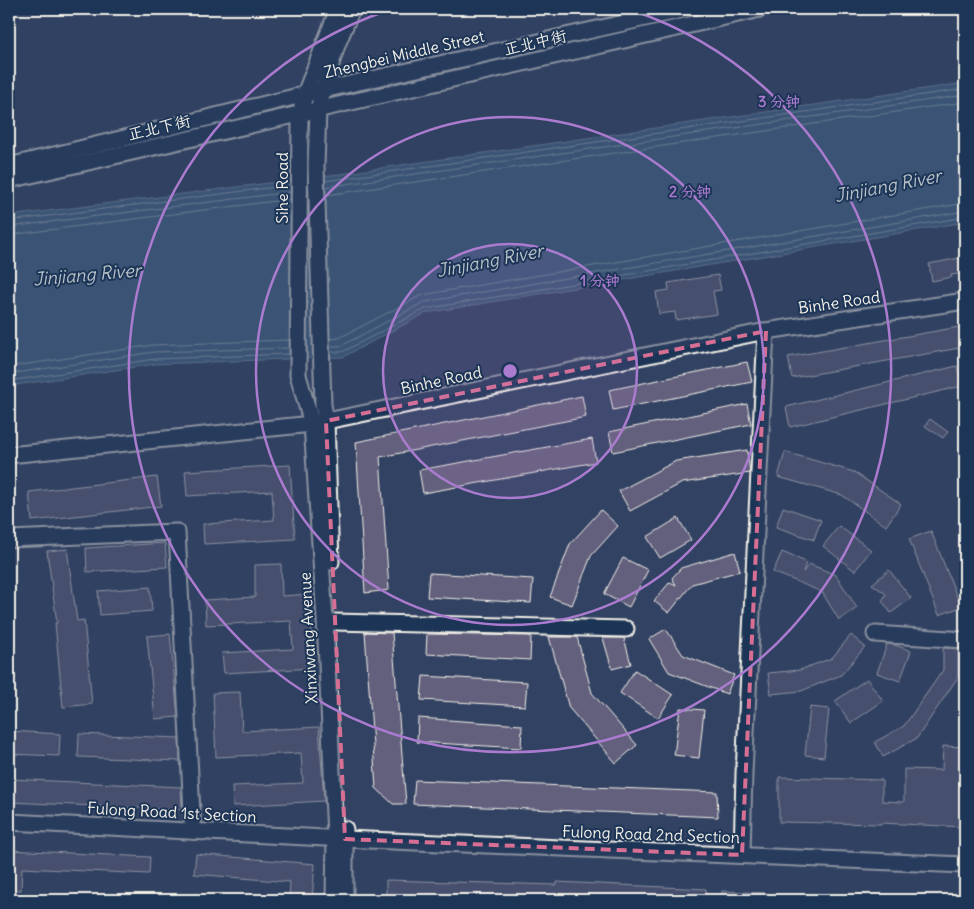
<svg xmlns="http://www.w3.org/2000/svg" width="974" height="909" viewBox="0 0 974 909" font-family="Delius,'LXGW WenKai TC',sans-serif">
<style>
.water{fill:#466c8e;stroke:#8ca1b2}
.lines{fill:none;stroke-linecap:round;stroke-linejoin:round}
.shore{stroke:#aebcc4;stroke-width:1}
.building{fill:#63607e;stroke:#f4f1e8}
.minor-casing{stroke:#f4f1e8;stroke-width:19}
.minor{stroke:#1d3557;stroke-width:15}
.marked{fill:none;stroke:#d66f93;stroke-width:4;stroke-dasharray:10 6;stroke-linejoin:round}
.ring{fill:none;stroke:#ab7bcf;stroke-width:2.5}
.labels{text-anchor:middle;stroke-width:4;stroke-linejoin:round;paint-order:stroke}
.street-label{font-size:16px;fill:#f4f1e8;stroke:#1d3557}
.water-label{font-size:18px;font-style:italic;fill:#b7c2c8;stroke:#1d3557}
.centre{fill:#ab7bcf;stroke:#1d3557;stroke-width:2.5}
.ring-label{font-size:15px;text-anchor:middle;font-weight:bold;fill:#ab7bcf;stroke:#1d3557;stroke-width:4;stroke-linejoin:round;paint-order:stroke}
</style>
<rect width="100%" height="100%" fill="#324263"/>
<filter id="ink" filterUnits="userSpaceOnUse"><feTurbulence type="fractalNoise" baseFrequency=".02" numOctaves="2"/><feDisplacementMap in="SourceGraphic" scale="10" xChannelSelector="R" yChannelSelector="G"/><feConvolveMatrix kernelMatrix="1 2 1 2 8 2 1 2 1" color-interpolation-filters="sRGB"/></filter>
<g filter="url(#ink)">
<polygon class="water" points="965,83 965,222 426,313 343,357 155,364 9,386 9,216 340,174"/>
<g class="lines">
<g class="shore">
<polyline points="325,181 965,89"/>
<polyline points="325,187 965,95"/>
<polyline points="326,195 965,102"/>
<polyline points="9,221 291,185"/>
<polyline points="9,227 291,192"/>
<polyline points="9,235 291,199"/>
<polyline points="330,339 339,338 422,295 965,203"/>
<polyline points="330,346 341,346 424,302 965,211"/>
<polyline points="330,352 342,352 425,309 965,217"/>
<polyline points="9,367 153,345 290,340"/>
<polyline points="9,374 154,352 289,348"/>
<polyline points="9,381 155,359 289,354"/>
</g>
</g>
<g class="building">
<polygon points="965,257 965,273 951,275 952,277 932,281 929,264"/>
<polygon points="718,275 721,290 713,291 717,314 676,320 675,312 659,314 656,292 669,290 668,283"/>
<polygon points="965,326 965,347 792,378 788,357"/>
<polygon points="747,362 752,382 613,410 609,390"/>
<polygon points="957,366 962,386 790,427 786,407"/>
<polygon points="582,396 586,417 380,457 389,590 365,593 356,442"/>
<polygon points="747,404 751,424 613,452 609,432"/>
<polygon points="930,419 948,432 943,438 925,426"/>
<polygon points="592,439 596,462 423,493 419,470"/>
<polygon points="747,450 750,473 682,483 630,511 619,491 676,461"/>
<polygon points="785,452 854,472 901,504 886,526 842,495 778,477"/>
<polygon points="290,465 295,539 204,544 203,524 274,520 272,491 187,496 185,471"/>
<polygon points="157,477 161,506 32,521 29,492"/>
<polygon points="783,507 821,520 814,539 813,538 814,540 776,527"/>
<polygon points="601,510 618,526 591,556 572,605 550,597 570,544"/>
<polygon points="678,518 691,540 660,558 647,537"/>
<polygon points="839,526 871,550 855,571 823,546"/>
<polygon points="931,531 961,607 939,615 909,539"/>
<polygon points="165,543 167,567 87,572 86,548"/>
<polygon points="67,549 77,621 84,620 92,704 63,707 55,623 57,623 47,551"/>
<polygon points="735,552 740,571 692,584 669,613 654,601 670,582 676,585 672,578 681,568"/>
<polygon points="782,552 806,562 803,572 809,564 836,575 857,608 839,620 822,592 773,572"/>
<polygon points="623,558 648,570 629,607 604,594"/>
<polygon points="281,564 282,596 309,594 314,668 224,673 222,653 293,649 291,621 206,625 205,600 255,597 255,565"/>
<polygon points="889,570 911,598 891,613 882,601 886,594 872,584"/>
<polygon points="429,573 533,579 531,603 427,597"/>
<polygon points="150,587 152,611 100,615 98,591"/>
<polygon points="666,629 683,655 734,675 727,694 669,672 649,639"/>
<polygon points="365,632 392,633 406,804 393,804 376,788"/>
<polygon points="170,634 178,717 155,719 147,636"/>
<polygon points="427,634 531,636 530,660 426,654"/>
<polygon points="851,635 865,647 841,675 801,691 771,694 768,673 800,670 832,658"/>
<polygon points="549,637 577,637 592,693 637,745 616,763 569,708"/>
<polygon points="603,638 624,638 631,664 612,669"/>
<polygon points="887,644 895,645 911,651 900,681 877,673"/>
<polygon points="943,648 958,649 958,677 917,738 883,757 875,742 904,726 943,670"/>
<polygon points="635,670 673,695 658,718 620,693"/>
<polygon points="423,676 527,682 525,706 421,700"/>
<polygon points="867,679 883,701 851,723 835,701"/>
<polygon points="240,692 242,731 319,727 324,801 233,806 232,786 303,783 301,753 216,757 213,693"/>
<polygon points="810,707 829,709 824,757 805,755"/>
<polygon points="680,708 704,710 699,758 674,755"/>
<polygon points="418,718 522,725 521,748 417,742"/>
<polygon points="9,731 60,734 59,756 9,754"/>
<polygon points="79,734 179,738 180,761 78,757"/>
<polygon points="943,746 965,747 965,827 881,823 881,824 779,822 779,777 882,780 882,801 904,802 904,769 942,770"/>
<polygon points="9,779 181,787 182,810 9,802"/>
<polygon points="415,780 717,792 718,817 413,804"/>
<polygon points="9,850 150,857 149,874 22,868 21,890 9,890"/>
<polygon points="196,854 315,864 312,900 289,900 290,882 194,874"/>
<polygon points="386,880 557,885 557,882 706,889 705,900 386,900"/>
<polygon points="722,891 766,893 766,900 722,900"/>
</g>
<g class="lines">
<g class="minor-casing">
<g id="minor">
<polyline points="9,166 323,90 687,9"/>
<polyline points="9,180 760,9"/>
<polyline points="9,455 312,424 766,331 965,301"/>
<polyline points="9,539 177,532 193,831"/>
<polyline points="331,562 326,421 323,405 322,372 316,166 318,110 323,90 337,45 352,9"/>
<polyline points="333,622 626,629"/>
<polyline points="875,634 965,640"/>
<polyline points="9,822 345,839 965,865"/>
<polyline points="742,855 744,773 766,331"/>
<polyline points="334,900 335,837 325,620 312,424 298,375 300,115 305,94 338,9"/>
<polyline points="345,900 345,829"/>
</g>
</g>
<use href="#minor" class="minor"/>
</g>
</g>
<path d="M0 0H974V909H0ZM766,331L742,855L345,839L326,421Z" fill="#324263" fill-opacity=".55" fill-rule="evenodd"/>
<path class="marked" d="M766,331L742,855L345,839L326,421Z"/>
<circle cx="510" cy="371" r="127" fill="#ab7bcf" fill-opacity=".12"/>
<g class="ring">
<circle cx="510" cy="371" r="127"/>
<circle cx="510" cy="371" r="254"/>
<path d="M631 10A381 381 0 1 1 389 10"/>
</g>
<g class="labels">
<g class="street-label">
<text transform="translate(535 42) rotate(-13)" y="6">正北中街</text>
<text transform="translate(404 54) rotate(-13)" y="6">Zhengbei Middle Street</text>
<text transform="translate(159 127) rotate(-13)" y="6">正北下街</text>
<text transform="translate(282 188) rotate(-90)" y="6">Sihe Road</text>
<text transform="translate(839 302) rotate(-8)" y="6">Binhe Road</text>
<text transform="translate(441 380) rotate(-12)" y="6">Binhe Road</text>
<text transform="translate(308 638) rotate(-93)" y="6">Xinxiwang Avenue</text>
<text transform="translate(172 812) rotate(3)" y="6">Fulong Road 1st Section</text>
<text transform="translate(651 834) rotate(2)" y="6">Fulong Road 2nd Section</text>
</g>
<g class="water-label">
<text transform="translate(888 186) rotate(-11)" y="6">Jinjiang River</text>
<text transform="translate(490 261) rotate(-11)" y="6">Jinjiang River</text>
<text transform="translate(87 275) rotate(-5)" y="6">Jinjiang River</text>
</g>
</g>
<circle cx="510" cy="371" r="8" class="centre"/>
<g class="ring-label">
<text x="779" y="107">3 分钟</text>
<text x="690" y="197">2 分钟</text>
<text x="600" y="286">1 分钟</text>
</g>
<rect width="974" height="909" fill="none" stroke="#1d3557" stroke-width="30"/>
<rect x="15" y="15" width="944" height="879" fill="none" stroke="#f4f1e8" stroke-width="2" filter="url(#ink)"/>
</svg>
